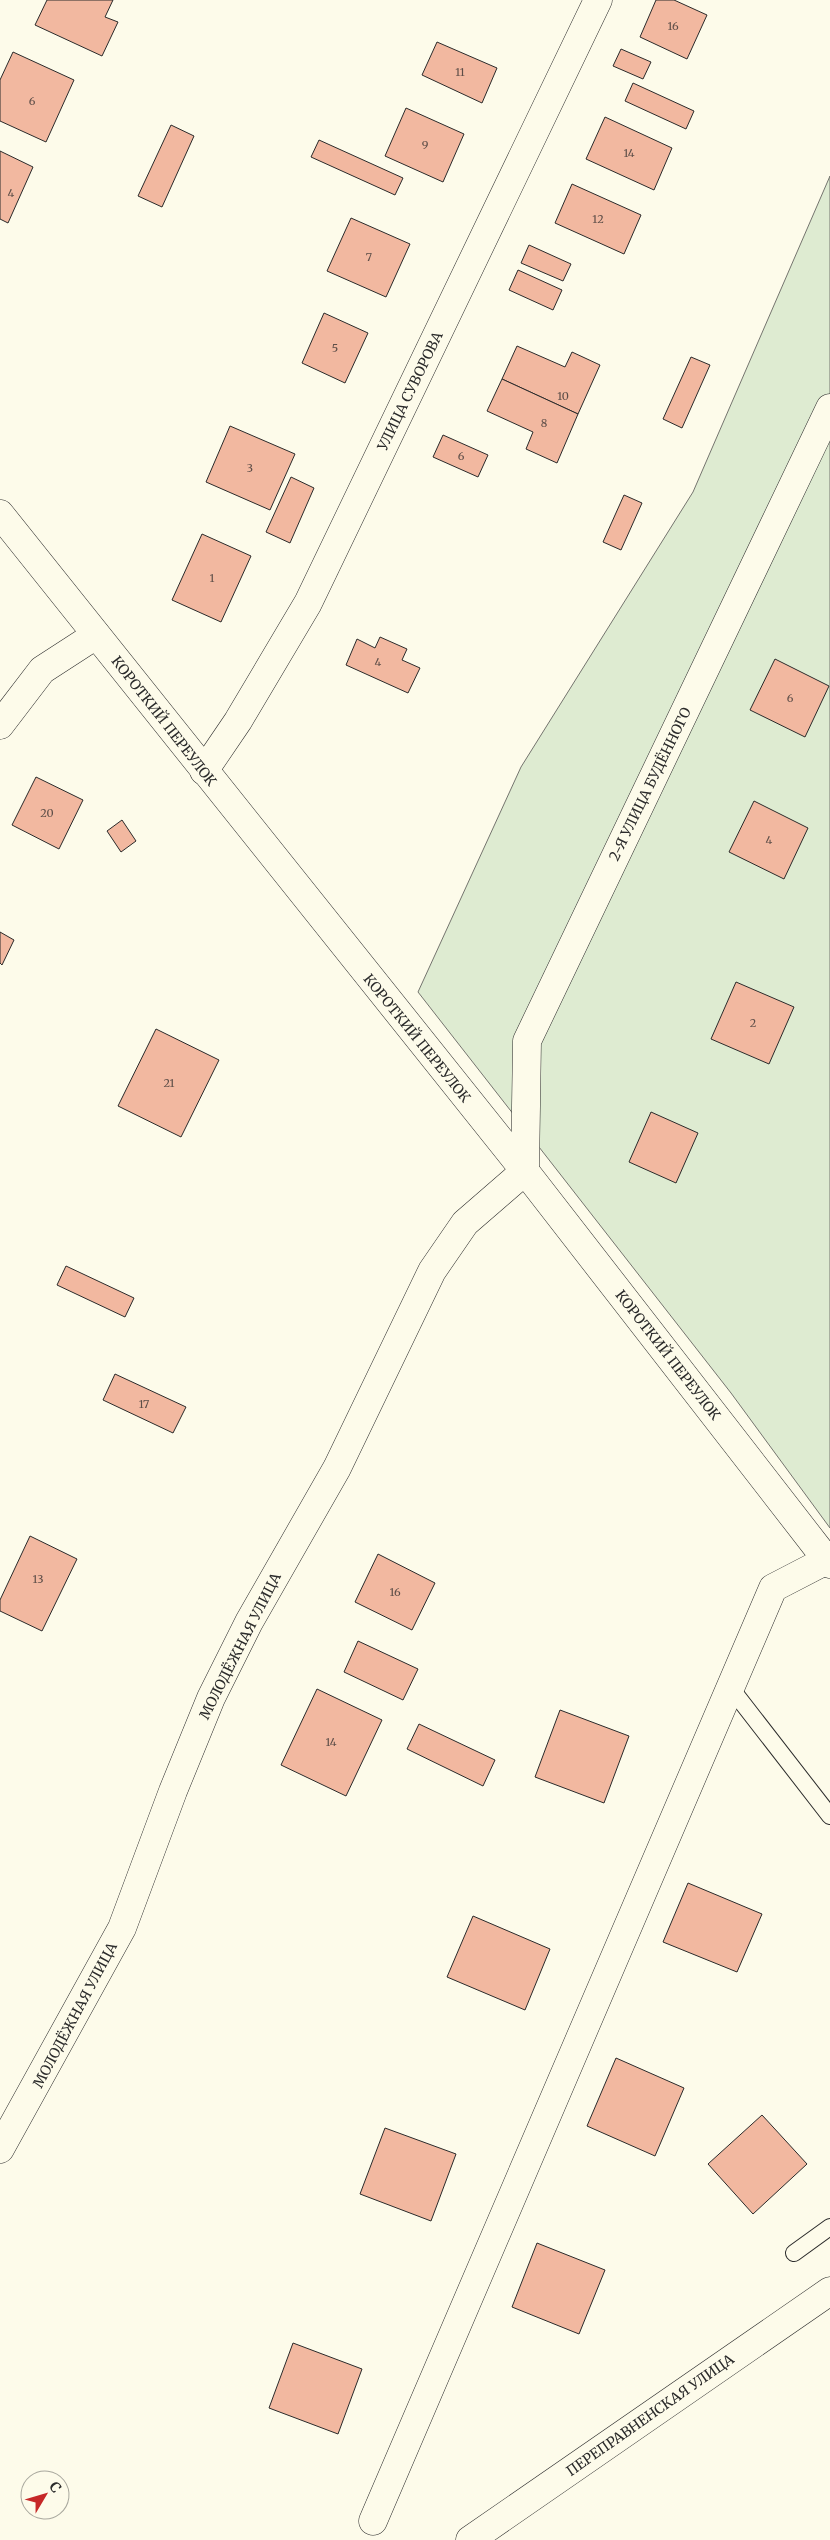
<svg xmlns="http://www.w3.org/2000/svg" width="830" height="2540" viewBox="0 0 830 2540" font-family="Merriweather,serif">
<style>
.green{fill:#deebd1;stroke:#74746e}
.building{fill:#f2b8a0;stroke:#2b2b2b}
.lines{fill:none;stroke-linecap:round;stroke-linejoin:round}
.service-casing{stroke:#2b2b2b;stroke-width:18}
.minor-casing{stroke:#2b2b2b;stroke-width:29}
.tertiary-casing{stroke:#2b2b2b;stroke-width:29}
.service{stroke:#fdfbea;stroke-width:16}
.minor{stroke:#fdfbea;stroke-width:28}
.tertiary{stroke:#fdfbea;stroke-width:28}
.labels{text-anchor:middle;stroke-width:4;stroke-linejoin:round;paint-order:stroke}
.number-label{font-size:11px;fill:#5d4e48}
.street-label{font-size:14px;fill:#2b2b2b;stroke:#fdfbea}
</style>
<rect width="100%" height="100%" fill="#fdfbea"/>
<polygon class="green" points="830,176 830,1528 731,1393 418,992 521,767 693,492"/>
<g class="building">
<polygon points="47,0 113,0 105,17 118,22 102,56 35,25"/>
<polygon points="656,0 674,0 707,15 687,59 640,37"/>
<polygon points="437,42 497,68 482,103 422,75"/>
<polygon points="621,49 651,62 643,79 613,66"/>
<polygon points="13,52 74,80 46,142 0,121 0,80"/>
<polygon points="633,83 694,111 686,129 625,101"/>
<polygon points="406,108 464,134 443,182 385,156"/>
<polygon points="605,117 672,148 654,190 586,159"/>
<polygon points="171,125 194,136 162,207 138,196"/>
<polygon points="319,140 403,178 395,195 311,157"/>
<polygon points="0,151 33,167 8,223 0,219"/>
<polygon points="572,184 641,215 624,254 555,223"/>
<polygon points="351,218 410,244 386,297 327,271"/>
<polygon points="529,245 571,264 563,281 521,263"/>
<polygon points="518,270 562,290 553,310 509,290"/>
<polygon points="324,313 368,333 345,383 302,363"/>
<polygon points="517,346 565,367 572,352 600,365 578,414 502,379"/>
<polygon points="691,357 710,365 682,428 663,419"/>
<polygon points="502,379 578,414 557,463 526,449 533,432 487,411"/>
<polygon points="230,426 295,454 270,510 206,482"/>
<polygon points="443,435 488,455 478,477 433,457"/>
<polygon points="291,477 314,488 290,543 266,532"/>
<polygon points="624,495 642,503 621,550 603,542"/>
<polygon points="202,534 251,556 221,622 172,600"/>
<polygon points="380,637 407,649 402,660 420,668 408,693 346,665 357,639 375,648"/>
<polygon points="775,659 829,686 805,737 750,710"/>
<polygon points="36,777 83,800 59,849 12,825"/>
<polygon points="754,801 808,828 784,879 729,852"/>
<polygon points="122,820 136,841 121,852 107,831"/>
<polygon points="0,932 14,940 2,965 0,963"/>
<polygon points="736,982 794,1007 769,1064 711,1039"/>
<polygon points="156,1029 219,1060 181,1137 118,1106"/>
<polygon points="651,1112 698,1133 676,1183 629,1162"/>
<polygon points="66,1266 134,1298 125,1317 57,1285"/>
<polygon points="115,1374 186,1407 173,1433 103,1400"/>
<polygon points="30,1536 77,1559 42,1631 0,1611 0,1600"/>
<polygon points="378,1554 435,1583 412,1630 355,1602"/>
<polygon points="358,1641 418,1669 403,1700 344,1672"/>
<polygon points="317,1689 382,1720 346,1796 281,1765"/>
<polygon points="560,1710 629,1736 604,1803 535,1777"/>
<polygon points="419,1724 495,1760 483,1786 407,1749"/>
<polygon points="688,1883 762,1914 737,1972 663,1942"/>
<polygon points="473,1916 550,1949 525,2010 447,1977"/>
<polygon points="616,2058 684,2088 655,2156 587,2126"/>
<polygon points="762,2115 807,2164 753,2214 708,2164"/>
<polygon points="385,2128 456,2154 431,2221 360,2194"/>
<polygon points="537,2243 605,2270 579,2334 512,2307"/>
<polygon points="293,2343 362,2369 338,2434 269,2408"/>
</g>
<g class="lines">
<g class="service-casing">
<g id="service">
<polyline points="730,1687 830,1816"/>
<polyline points="794,2253 830,2227"/>
</g>
</g>
<g class="minor-casing">
<g id="minor">
<polyline points="0,514 525,1171 830,1564"/>
<polyline points="0,725 42,670 96,635"/>
<polyline points="204,771 238,721 308,603 598,0"/>
<polyline points="0,2149 122,1928 173,1791 211,1698 249,1622 337,1468 432,1271 465,1223 525,1171 527,1041 830,408"/>
<polyline points="373,2521 773,1588 827,1560 830,1560"/>
</g>
</g>
<g class="tertiary-casing">
<polyline id="tertiary" points="470,2540 830,2291"/>
</g>
<use href="#service" class="service"/>
<use href="#minor" class="minor"/>
<use href="#tertiary" class="tertiary"/>
</g>
<g class="labels">
<g class="number-label">
<text x="673" y="30">16</text>
<text x="460" y="76">11</text>
<text x="32" y="105">6</text>
<text x="425" y="149">9</text>
<text x="629" y="157">14</text>
<text x="11" y="197">4</text>
<text x="598" y="223">12</text>
<text x="369" y="261">7</text>
<text x="335" y="352">5</text>
<text x="563" y="400">10</text>
<text x="544" y="427">8</text>
<text x="461" y="460">6</text>
<text x="250" y="472">3</text>
<text x="212" y="582">1</text>
<text x="378" y="666">4</text>
<text x="790" y="702">6</text>
<text x="47" y="817">20</text>
<text x="769" y="844">4</text>
<text x="753" y="1027">2</text>
<text x="169" y="1087">21</text>
<text x="144" y="1408">17</text>
<text x="38" y="1583">13</text>
<text x="395" y="1596">16</text>
<text x="331" y="1746">14</text>
</g>
<g class="street-label">
<text transform="translate(410 391) rotate(-64)" y="5">УЛИЦА СУВОРОВА</text>
<text transform="translate(164 721) rotate(52)" y="5">КОРОТКИЙ ПЕРЕУЛОК</text>
<text transform="translate(650 784) rotate(-64)" y="5">2-Я УЛИЦА БУДЁННОГО</text>
<text transform="translate(417 1038) rotate(51)" y="5">КОРОТКИЙ ПЕРЕУЛОК</text>
<text transform="translate(668 1355) rotate(52)" y="5">КОРОТКИЙ ПЕРЕУЛОК</text>
<text transform="translate(240 1646) rotate(-63)" y="5">МОЛОДЁЖНАЯ УЛИЦА</text>
<text transform="translate(75 2015) rotate(-62)" y="5">МОЛОДЁЖНАЯ УЛИЦА</text>
<text transform="translate(650 2415) rotate(-35)" y="5">ПЕРЕПРАВНЕНСКАЯ УЛИЦА</text>
</g>
</g>
<g transform="translate(45 2495) rotate(52)"><circle r="24" fill="#fdfbea" stroke="#a9a89e"/>
<path d="M0-4L9 19L0 12L-9 19Z" fill="#c62828"/>
<text y="-8" font-size="14" font-weight="bold" text-anchor="middle" fill="#2b2b2b">С</text>
</g>
</svg>
